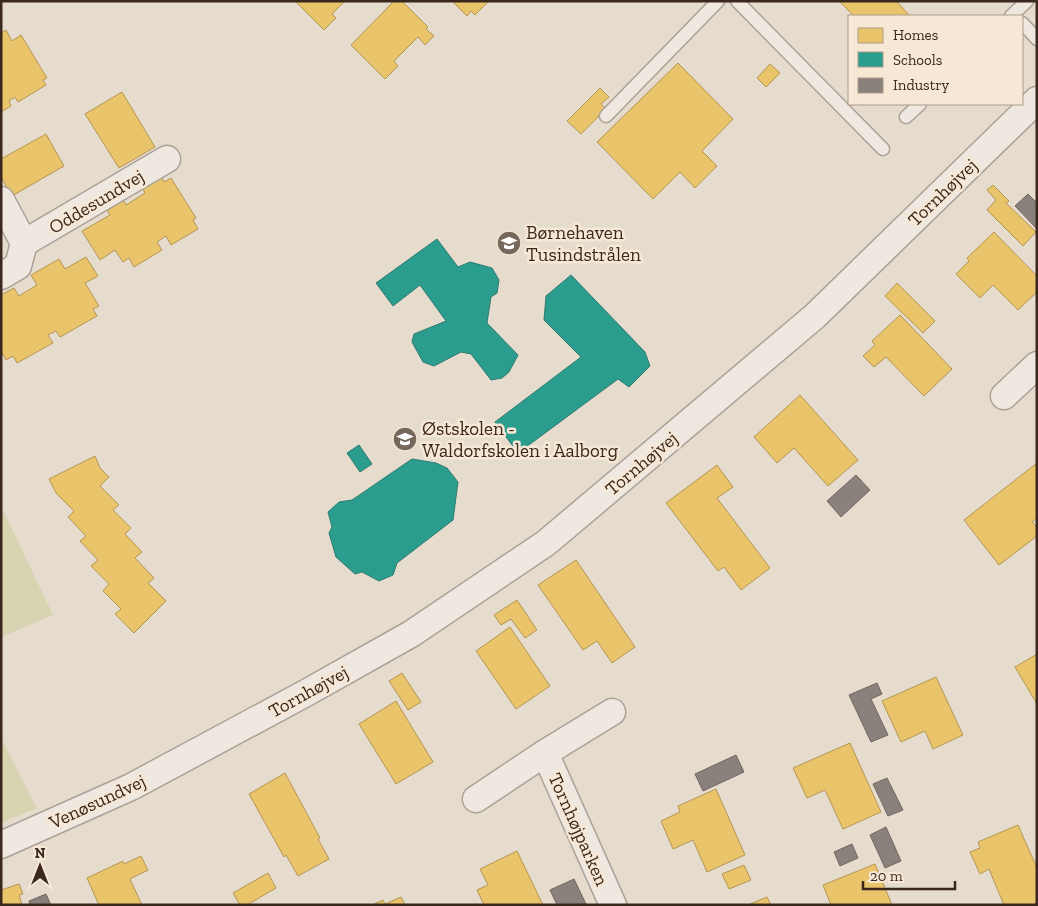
<svg xmlns="http://www.w3.org/2000/svg" width="1038" height="906" viewBox="0 0 1038 906" font-family="'Zilla Slab',serif">
<style>
.green{fill:#d8d3b1}
.homes{fill:#e9c46a;stroke:#b49554}
.schools{fill:#2a9d8f;stroke:#2f7a6d}
.industry{fill:#8a817c;stroke:#726660}
.lines{fill:none;stroke-linecap:round;stroke-linejoin:round}
.service-casing{stroke:#aba197;stroke-width:15}
.minor-casing{stroke:#aba197;stroke-width:29}
.service{stroke:#eee8e0;stroke-width:12}
.minor{stroke:#eee8e0;stroke-width:26}
.labels{text-anchor:middle;stroke-width:5;stroke-linejoin:round;paint-order:stroke}
.street-label{font-size:19px;fill:#3a281f;stroke:#f6e8d5}
.poi-label{font-size:19px;fill:#3a281f;stroke:#f6e8d5;text-anchor:start}
</style>
<rect width="100%" height="100%" fill="#e5dcce"/>
<g class="green">
<polygon points="1,506 53,615 1,637"/>
<polygon points="1,738 37,808 1,823"/>
</g>
<g class="homes">
<polygon points="295,1 345,1 332,14 336,18 324,30"/>
<polygon points="394,1 402,1 428,27 426,29 434,36 425,45 418,37 394,61 398,66 385,79 351,45"/>
<polygon points="452,1 489,1 475,15 471,11 467,16"/>
<polygon points="839,1 896,1 910,16 854,16"/>
<polygon points="6,30 12,41 21,35 47,78 43,80 46,85 18,102 15,97 9,101 11,106 1,112 1,33"/>
<polygon points="678,63 733,119 702,151 717,166 695,188 680,172 653,199 597,142"/>
<polygon points="770,64 780,73 766,87 757,78"/>
<polygon points="600,88 609,97 601,104 606,109 581,134 567,121"/>
<polygon points="122,92 155,147 119,168 85,114"/>
<polygon points="46,134 64,166 12,196 1,177 1,159"/>
<polygon points="160,174 164,182 171,178 196,218 193,220 198,229 171,245 166,236 157,242 162,250 134,267 129,258 123,262 115,250 100,260 82,231 110,215 104,205 121,195 126,205 145,193 141,186"/>
<polygon points="993,185 1009,201 1006,203 1036,232 1023,246 987,210 996,200 987,190"/>
<polygon points="994,232 1037,276 1037,292 1018,310 993,285 980,298 956,274 969,261 967,258"/>
<polygon points="86,257 98,276 85,283 99,306 93,309 97,316 60,337 56,331 48,335 53,343 17,363 13,356 6,360 1,351 1,295 14,288 19,296 37,285 31,275 59,259 65,269"/>
<polygon points="897,283 935,321 923,333 885,296"/>
<polygon points="900,315 952,369 924,396 886,357 874,367 863,356 875,345 872,341"/>
<polygon points="800,395 858,460 828,486 794,448 777,463 754,437"/>
<polygon points="95,456 100,468 109,477 100,486 119,505 113,510 131,528 125,534 142,552 135,558 154,578 148,583 166,601 134,633 115,614 121,609 103,591 109,584 91,566 98,560 80,541 86,536 68,517 74,511 56,493 49,479"/>
<polygon points="1037,463 1037,518 1032,522 1037,527 1037,536 999,565 964,520"/>
<polygon points="717,465 733,487 717,498 770,568 741,590 724,567 718,571 666,503"/>
<polygon points="576,560 635,647 612,663 597,641 583,650 538,585"/>
<polygon points="517,600 537,630 525,638 511,619 501,625 494,615"/>
<polygon points="510,627 550,686 516,709 476,651"/>
<polygon points="1037,654 1037,704 1015,667"/>
<polygon points="402,673 421,702 408,710 389,681"/>
<polygon points="936,677 963,735 933,749 925,731 901,742 882,701"/>
<polygon points="396,701 433,762 396,784 359,724"/>
<polygon points="850,743 881,812 843,829 825,790 807,798 793,768"/>
<polygon points="285,773 320,838 318,839 329,859 298,876 286,855 284,857 249,794"/>
<polygon points="716,789 745,855 707,872 693,840 673,849 661,821 680,812 678,806"/>
<polygon points="1018,825 1037,868 1037,903 1032,905 1004,905 989,869 980,874 970,852 980,848 978,842"/>
<polygon points="517,851 543,905 484,905 477,890 488,885 480,869"/>
<polygon points="141,856 148,870 130,879 142,905 99,905 87,878 123,861 124,864"/>
<polygon points="875,864 892,905 831,905 823,885"/>
<polygon points="744,865 751,880 729,889 722,874"/>
<polygon points="268,873 276,888 247,905 240,905 233,893"/>
<polygon points="19,884 23,894 19,895 22,905 1,905 1,890"/>
<polygon points="401,897 405,905 372,905 383,900 385,904"/>
<polygon points="767,897 771,905 750,905 750,904"/>
</g>
<g class="schools">
<polygon points="437,239 458,267 470,262 492,268 499,280 497,293 491,297 487,323 518,355 509,372 502,378 491,380 471,354 461,352 434,366 423,362 412,342 414,334 446,321 420,285 393,306 376,283"/>
<polygon points="571,275 645,352 650,366 629,387 618,379 518,453 495,422 581,357 544,320 546,296"/>
<polygon points="359,445 372,464 360,472 347,453"/>
<polygon points="412,459 436,463 447,468 458,482 453,520 397,563 393,575 379,581 362,572 355,574 336,557 329,533 332,527 328,512 339,502 352,500"/>
</g>
<g class="industry">
<polygon points="1028,194 1037,203 1037,229 1015,206"/>
<polygon points="856,475 870,490 841,517 827,501"/>
<polygon points="877,683 882,694 871,699 888,735 871,742 849,695"/>
<polygon points="736,755 744,772 703,791 695,774"/>
<polygon points="887,778 903,810 888,816 873,784"/>
<polygon points="886,827 901,861 885,868 870,835"/>
<polygon points="852,844 858,858 840,866 834,852"/>
<polygon points="574,879 586,904 557,905 550,890"/>
<polygon points="46,894 51,905 30,905 29,901"/>
</g>
<g class="lines">
<g class="service-casing">
<g id="service">
<polyline points="737,1 883,149"/>
<polyline points="1011,16 1027,1"/>
<polyline points="1022,23 1037,39"/>
<polyline points="606,116 718,1"/>
<polyline points="906,117 920,104"/>
</g>
</g>
<g class="minor-casing">
<g id="minor">
<polyline points="1,200 24,243 18,266 1,276"/>
<polyline points="24,243 167,159"/>
<polyline points="1004,396 1037,365"/>
<polyline points="545,753 613,905"/>
<polyline points="476,799 545,753 612,712"/>
<polyline points="1,845 131,787 306,693 411,634 546,543 815,316 1037,100"/>
</g>
</g>
<use href="#service" class="service"/>
<use href="#minor" class="minor"/>
</g>
<defs>
<g id="school-disc" transform="scale(1.25)"><circle r="9.5" fill="#76675c" stroke="#f6e8d5"/><path d="M0-5L7-2L0 1L-7-2ZM-4 1L0 2.5L4 1V4Q0 6-4 4Z" fill="#fff"/></g>
</defs>
<g fill-rule="evenodd">
<use href="#school-disc" x="509" y="243"/>
<use href="#school-disc" x="405" y="439"/>
</g>
<g class="labels">
<g class="street-label">
<text transform="translate(942 192) rotate(-44)" y="7">Tornhøjvej</text>
<text transform="translate(96 201) rotate(-31)" y="7">Oddesundvej</text>
<text transform="translate(641 463) rotate(-40)" y="7">Tornhøjvej</text>
<text transform="translate(308 691) rotate(-29)" y="7">Tornhøjvej</text>
<text transform="translate(97 801) rotate(-25)" y="7">Venøsundvej</text>
<text transform="translate(579 829) rotate(66)" y="7">Tornhøjparken</text>
</g>
<g class="poi-label">
<text x="526" y="239">Børnehaven<tspan x="526" dy="22">Tusindstrålen</tspan></text>
<text x="422" y="435">Østskolen -<tspan x="422" dy="22">Waldorfskolen i Aalborg</tspan></text>
</g>
</g>
<rect width="1038" height="906" fill="none" stroke="#3a281f" stroke-width="5"/>
<rect x="848" y="15" width="175" height="90" fill="#f6e8d5" stroke="#ab9b8c"/>
<rect x="858" y="28" width="25" height="15" fill="#e9c46a" stroke="#ab9b8c"/>
<text x="893" y="40" font-size="15" fill="#3a281f">Homes</text>
<rect x="858" y="52" width="25" height="15" fill="#2a9d8f" stroke="#ab9b8c"/>
<text x="893" y="65" font-size="15" fill="#3a281f">Schools</text>
<rect x="858" y="78" width="25" height="15" fill="#8a817c" stroke="#ab9b8c"/>
<text x="893" y="90" font-size="15" fill="#3a281f">Industry</text>
<g transform="translate(40 866)" stroke="#f6e8d5" stroke-width="4" paint-order="stroke">
<path d="M0-4L9 19L0 12L-9 19Z" fill="#3a281f"/>
<text y="-8" font-size="14" font-weight="bold" text-anchor="middle" fill="#3a281f">N</text>
</g>
<path d="M863 881v8h92v-8" fill="none" stroke="#3a281f" stroke-width="2.5"/>
<text x="870" y="881" font-size="15" fill="#3a281f" stroke="#f6e8d5" stroke-width="4" paint-order="stroke">20 m</text>
</svg>
